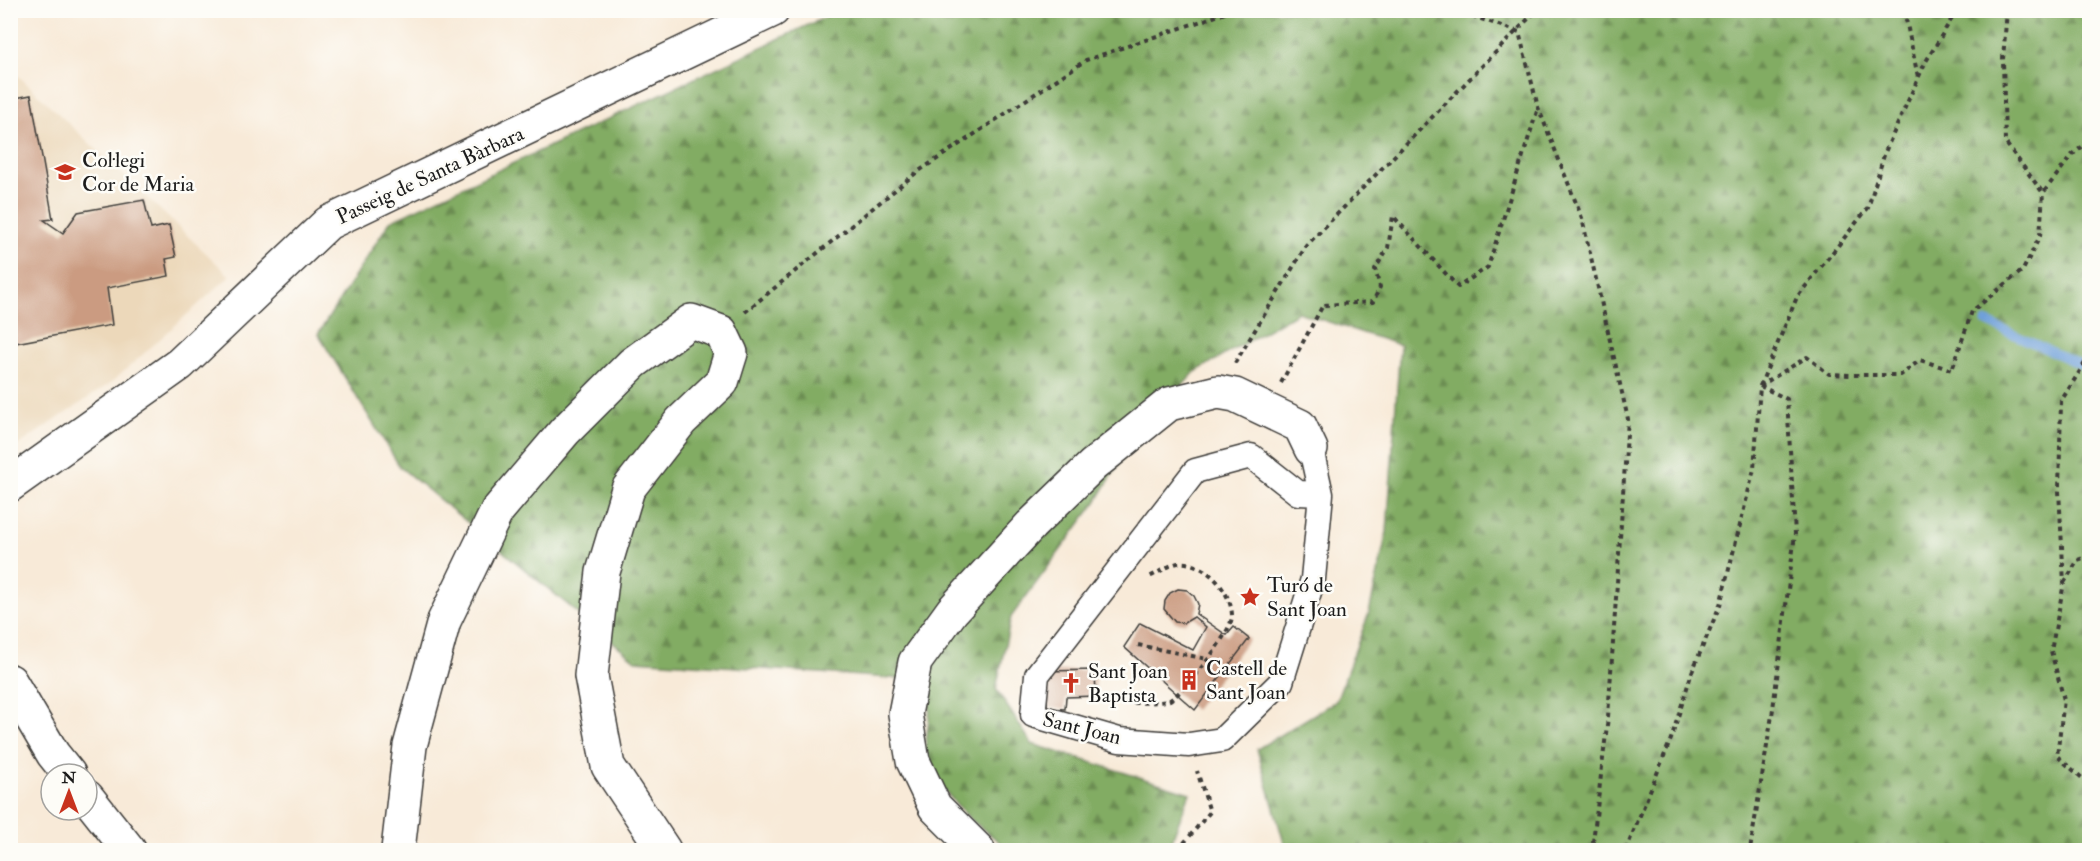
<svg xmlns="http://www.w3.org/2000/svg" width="2100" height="861" viewBox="0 0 2100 861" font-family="'IM FELL Double Pica',serif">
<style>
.built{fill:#ecd8ba}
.forest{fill:url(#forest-firs);stroke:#4f6440;stroke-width:1.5}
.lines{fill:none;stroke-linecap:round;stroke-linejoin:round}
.stream{stroke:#6fa0d9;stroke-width:9}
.building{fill:#cb9b81}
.pedestrian-casing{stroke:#3d3b38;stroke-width:27}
.minor-casing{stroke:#3d3b38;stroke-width:36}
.path{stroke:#3d3b38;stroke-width:4;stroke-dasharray:4.5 4.5;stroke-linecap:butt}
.pedestrian{stroke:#fff;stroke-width:24}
.minor{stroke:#fff;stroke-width:33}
.labels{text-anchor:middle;stroke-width:5;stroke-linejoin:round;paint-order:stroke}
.poi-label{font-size:21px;fill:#1c1c1c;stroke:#fdfcf7;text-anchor:start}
.street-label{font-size:21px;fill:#1c1c1c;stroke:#fdfcf7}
</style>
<defs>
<pattern id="forest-firs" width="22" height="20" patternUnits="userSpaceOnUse" patternTransform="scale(1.5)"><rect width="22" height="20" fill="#82ac63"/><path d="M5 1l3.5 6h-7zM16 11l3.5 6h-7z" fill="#6a8b51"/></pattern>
</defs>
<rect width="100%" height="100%" fill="#fdfcf7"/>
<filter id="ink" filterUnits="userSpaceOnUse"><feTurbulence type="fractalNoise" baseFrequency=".0167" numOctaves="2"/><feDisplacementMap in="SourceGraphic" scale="12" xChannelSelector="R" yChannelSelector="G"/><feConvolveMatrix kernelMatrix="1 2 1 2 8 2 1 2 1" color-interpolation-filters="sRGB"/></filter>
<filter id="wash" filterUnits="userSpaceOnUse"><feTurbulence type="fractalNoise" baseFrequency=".008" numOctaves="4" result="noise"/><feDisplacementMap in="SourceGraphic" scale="24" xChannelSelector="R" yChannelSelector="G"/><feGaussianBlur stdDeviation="1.35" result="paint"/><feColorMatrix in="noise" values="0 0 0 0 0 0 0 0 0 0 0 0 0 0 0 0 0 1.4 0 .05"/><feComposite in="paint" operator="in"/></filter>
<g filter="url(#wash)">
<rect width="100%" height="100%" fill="#f8ead8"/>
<polygon class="built" points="10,68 230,276 112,382 11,450"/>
<polygon class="forest" points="838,11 2089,11 2089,850 1286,850 1257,749 1336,701 1369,613 1387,532 1400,345 1298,312 1195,372 1135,437 1096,502 1011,617 996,689 1032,744 1190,793 1168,850 1010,850 970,819 923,767 930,708 903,679 635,660 400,467 318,334 390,221"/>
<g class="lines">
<polyline class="stream" points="1986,322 2090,369"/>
</g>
<g id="blocks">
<g class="building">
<polygon points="31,95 53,219 44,220 63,233 78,212 144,200 151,229 169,225 176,257 166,259 169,276 107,288 112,325 10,344 10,99"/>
<polygon points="1178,589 1187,590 1194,596 1198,604 1196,614 1225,634 1227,635 1234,627 1249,639 1195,710 1124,647 1140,623 1193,650 1206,627 1194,617 1184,623 1175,622 1164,609 1165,601 1170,593"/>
<polygon points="1095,670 1096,696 1066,697 1065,709 1047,708 1047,671"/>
</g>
</g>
</g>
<g filter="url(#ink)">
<use href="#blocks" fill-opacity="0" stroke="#3d3b38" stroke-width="1.5"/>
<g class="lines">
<g class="pedestrian-casing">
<polyline id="pedestrian" points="1311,449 1321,494 1313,579 1281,682 1222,740 1189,745 1119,740 1033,715 1037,675 1195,471 1251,456 1298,493 1321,494"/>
</g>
<g class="minor-casing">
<g id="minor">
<polyline points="10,485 180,364 328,223 773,10"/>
<polyline points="10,681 53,754 69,774"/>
<polyline points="87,797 129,850"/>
<polyline points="398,850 410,746 444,621 497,511 565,431 633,363 691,321 721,332 731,353 722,382 681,421 628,489 603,572 591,676 608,766 664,850"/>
<polyline points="978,850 935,807 913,761 905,714 915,662 952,611 1031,525 1093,465 1169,404 1218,392 1235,395 1300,426 1311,449"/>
</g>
</g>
<g class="path">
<polyline points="1455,10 1519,32 1538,107 1582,218 1628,419 1608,717 1592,850"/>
<polyline points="1904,10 1918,77"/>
<polyline points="2007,10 2003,59 2005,142 2043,193 2072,155 2090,140"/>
<polyline points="745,312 916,173 1086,60 1234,10"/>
<polyline points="2090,355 2061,401 2059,491 2064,583 2051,651 2064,700 2057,756 2090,785"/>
<polyline points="1235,363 1306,246 1537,10"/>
<polyline points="1281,383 1323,305 1373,302 1380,287 1375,269 1388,248 1393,216 1458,287 1488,267 1538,108"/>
<polyline points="1760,386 1797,297 1868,208 1885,152 1925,63 1957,10"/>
<polyline points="1760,386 1807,357 1829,374 1850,375 1901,375 1920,360 1952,370 1972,311 2023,270 2040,236 2043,193"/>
<polyline points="2064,583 2078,560 2088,556 2090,559"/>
<polyline points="1138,645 1207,659"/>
<path d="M1097,703C1110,703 1162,704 1170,700C1185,691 1232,633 1232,616C1232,591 1204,560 1178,563C1169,565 1158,573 1149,577"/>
<polyline points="1178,850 1210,812 1197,771"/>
<polyline points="1626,850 1671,739 1692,672 1720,605 1754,469 1760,386 1787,399 1795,534 1773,709 1750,850"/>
</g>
<use href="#pedestrian" class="pedestrian"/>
<use href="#minor" class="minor"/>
</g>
</g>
<defs>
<g id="school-bare" transform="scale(1.62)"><path d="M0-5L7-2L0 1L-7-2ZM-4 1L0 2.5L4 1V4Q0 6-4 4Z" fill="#c8321e" stroke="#fdfcf7" stroke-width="2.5" paint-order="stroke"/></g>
<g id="sight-bare" transform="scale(1.62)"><path d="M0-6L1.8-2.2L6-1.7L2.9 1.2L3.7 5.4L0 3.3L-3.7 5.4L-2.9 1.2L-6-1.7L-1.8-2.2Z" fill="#c8321e" stroke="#fdfcf7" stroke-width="2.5" paint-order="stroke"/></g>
<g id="building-bare" transform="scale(1.62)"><path d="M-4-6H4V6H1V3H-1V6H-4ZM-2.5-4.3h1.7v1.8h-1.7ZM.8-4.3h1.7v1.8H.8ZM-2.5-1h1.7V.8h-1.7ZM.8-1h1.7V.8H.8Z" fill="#c8321e" stroke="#fdfcf7" stroke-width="2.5" paint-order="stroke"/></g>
<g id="church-bare" transform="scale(1.62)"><path d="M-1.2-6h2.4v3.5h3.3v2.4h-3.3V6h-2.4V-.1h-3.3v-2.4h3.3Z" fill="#c8321e" stroke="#fdfcf7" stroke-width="2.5" paint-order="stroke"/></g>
</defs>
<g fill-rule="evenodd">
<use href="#school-bare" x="65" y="172"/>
<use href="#sight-bare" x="1250" y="597"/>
<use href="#building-bare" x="1189" y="680"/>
<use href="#church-bare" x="1071" y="683"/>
</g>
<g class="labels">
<g class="poi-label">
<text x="82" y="167">Col·legi<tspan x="82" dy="24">Cor de Maria</tspan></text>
<text x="1267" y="592">Turó de<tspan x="1267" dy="24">Sant Joan</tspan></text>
<text x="1206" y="675">Castell de<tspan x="1206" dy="24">Sant Joan</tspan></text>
<text x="1088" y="678">Sant Joan<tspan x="1088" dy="24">Baptista</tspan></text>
</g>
<g class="street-label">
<text transform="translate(430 175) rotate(-25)" y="7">Passeig de Santa Bàrbara</text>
<text transform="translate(1082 728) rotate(14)" y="7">Sant Joan</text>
</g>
</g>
<rect width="2100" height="861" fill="none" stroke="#fdfcf7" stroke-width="36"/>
<g transform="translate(69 792)"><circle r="28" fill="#fdfcf7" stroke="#a3a29f" stroke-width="1.5"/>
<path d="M0-4.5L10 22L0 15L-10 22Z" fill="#c8321e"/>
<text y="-9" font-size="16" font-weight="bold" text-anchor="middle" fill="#1c1c1c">N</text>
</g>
</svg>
